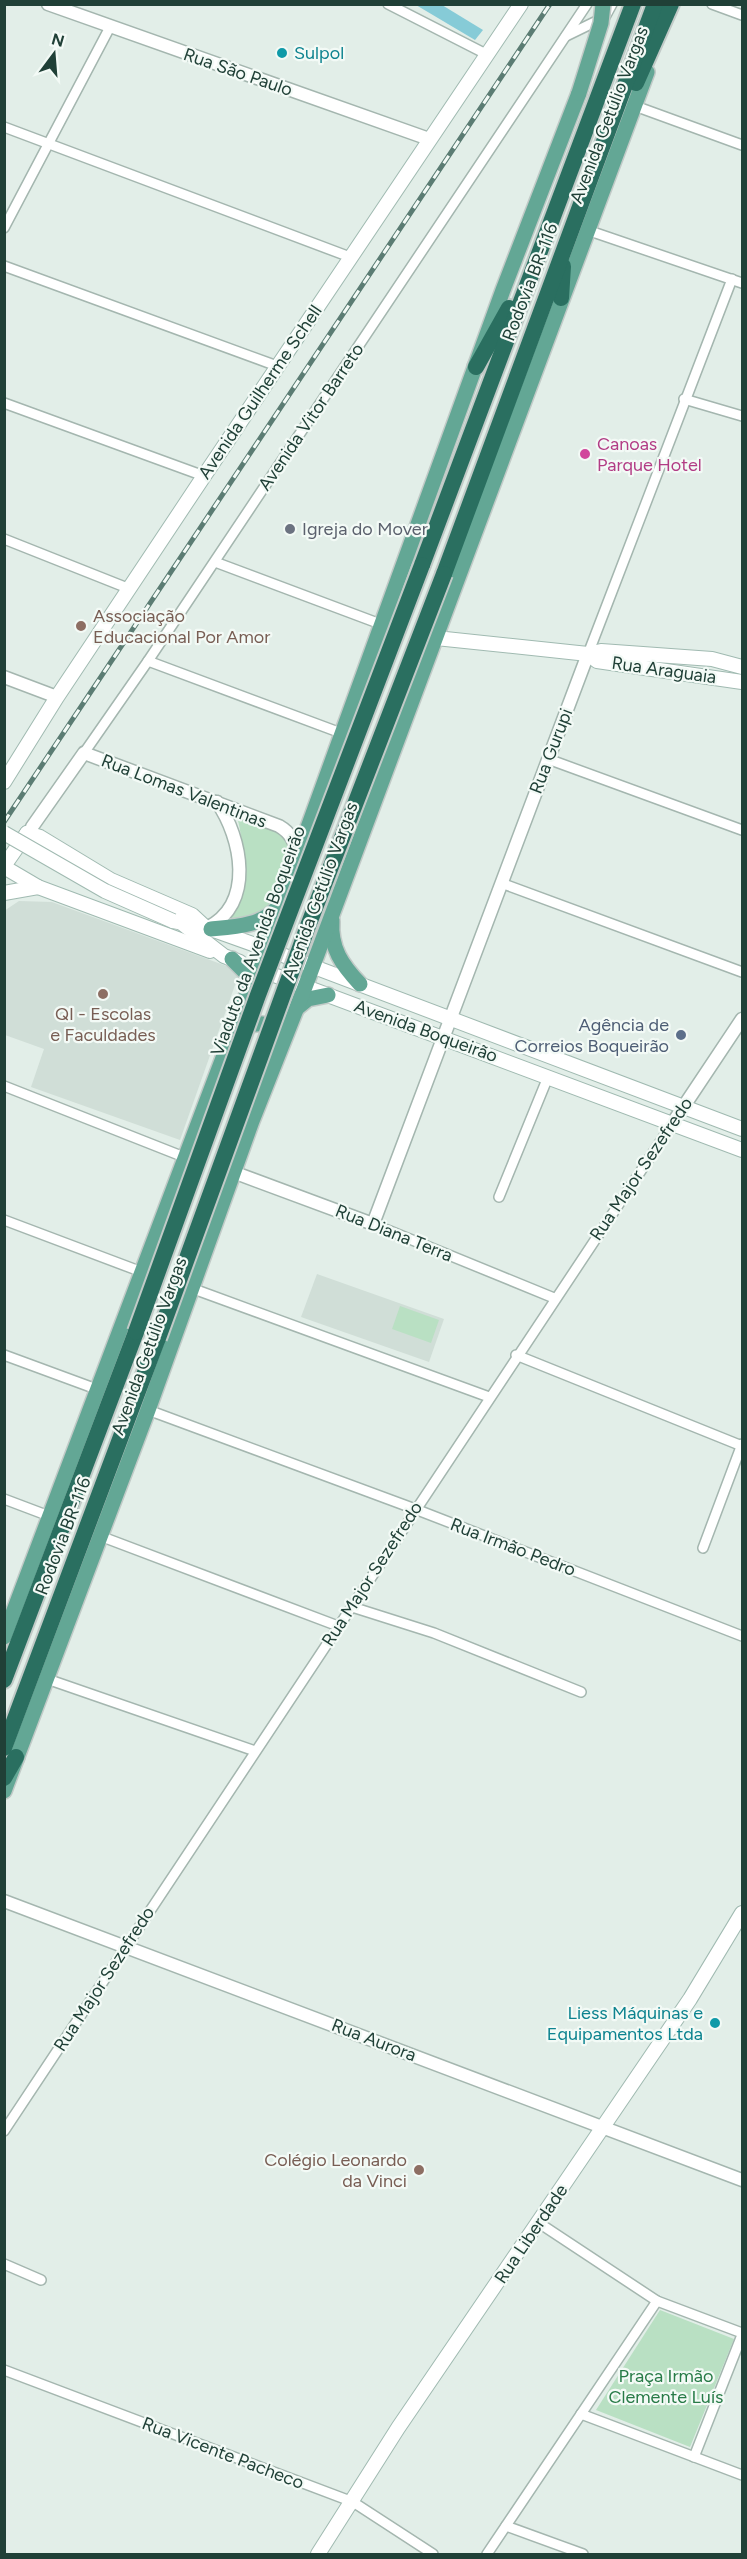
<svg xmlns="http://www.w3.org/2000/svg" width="747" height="2559" viewBox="0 0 747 2559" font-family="Figtree,sans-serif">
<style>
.built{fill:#d0ded7}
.green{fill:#b9e0c3}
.water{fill:#86cbd7}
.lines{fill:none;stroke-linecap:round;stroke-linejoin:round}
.minor-casing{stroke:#a4b6af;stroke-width:12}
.tertiary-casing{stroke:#a4b6af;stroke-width:15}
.secondary-casing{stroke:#a0bab1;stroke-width:16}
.primary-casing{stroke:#c1cac7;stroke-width:18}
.motorway-casing{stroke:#c1cac7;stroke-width:20}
.minor{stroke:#fff;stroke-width:9}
.tertiary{stroke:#fff;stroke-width:12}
.secondary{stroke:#fff;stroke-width:14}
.primary{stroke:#63a795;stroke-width:15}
.motorway{stroke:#2a6f60;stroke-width:16}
.rail-casing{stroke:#5b7c73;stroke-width:5}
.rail{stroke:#f3faf6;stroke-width:3;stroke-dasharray:9;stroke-linecap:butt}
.secondary-bridge-casing{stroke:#a0bab1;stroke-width:16;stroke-linecap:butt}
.primary-bridge-casing{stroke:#c1cac7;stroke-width:18;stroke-linecap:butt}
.motorway-bridge-casing{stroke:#c1cac7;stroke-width:20;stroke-linecap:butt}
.secondary-bridge{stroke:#fff;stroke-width:14}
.primary-bridge{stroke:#63a795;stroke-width:15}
.motorway-bridge{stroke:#2a6f60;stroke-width:16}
.culture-dot{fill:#0f9aa8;stroke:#f3faf6;stroke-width:2}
.hotel-dot{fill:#d1479c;stroke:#f3faf6;stroke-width:2}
.worship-dot{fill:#6b7280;stroke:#f3faf6;stroke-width:2}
.education-dot{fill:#8d6e63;stroke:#f3faf6;stroke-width:2}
.service-dot{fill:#5c6f8a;stroke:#f3faf6;stroke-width:2}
.labels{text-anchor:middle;stroke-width:4.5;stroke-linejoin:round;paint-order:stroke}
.culture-label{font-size:18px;fill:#0d838f;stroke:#f3faf6;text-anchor:start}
.street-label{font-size:18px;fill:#204037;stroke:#f3faf6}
.hotel-label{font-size:18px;fill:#b23c85;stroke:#f3faf6;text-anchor:start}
.worship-label{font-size:18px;fill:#5b616d;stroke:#f3faf6;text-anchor:start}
.education-label{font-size:18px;fill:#785e54;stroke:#f3faf6;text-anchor:start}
.service-label{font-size:18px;fill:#4e5e75;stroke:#f3faf6;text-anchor:end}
.park-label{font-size:18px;fill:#277b47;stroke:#f3faf6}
</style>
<rect width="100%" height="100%" fill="#e2eee8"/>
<g class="built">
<polygon points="19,901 52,902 240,971 180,1140 31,1087 44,1049 5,1035 4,911"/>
<polygon points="317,1274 444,1319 429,1362 301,1317"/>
</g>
<g class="green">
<path d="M237,816C252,822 273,825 284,837C297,851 279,894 268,907C258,918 243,920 229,918C250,887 245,851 237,816Z"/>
<polygon points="400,1306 439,1320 431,1343 392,1329"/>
<polygon points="660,2310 734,2339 690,2447 596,2410"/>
</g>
<polygon class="water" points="416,5 442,5 483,30 475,40"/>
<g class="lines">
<g class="minor-casing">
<g id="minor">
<polyline points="388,4 486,54"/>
<polyline points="712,4 742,15"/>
<polyline points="566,36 605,17 612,4"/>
<polyline points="635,106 742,145"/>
<polyline points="4,127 350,257"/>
<polyline points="4,228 110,27"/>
<polyline points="587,230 742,283"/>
<polyline points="4,266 277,366"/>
<polyline points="684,399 742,416"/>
<polyline points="4,403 204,476"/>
<polyline points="4,539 130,589"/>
<polyline points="215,562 383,625"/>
<polyline points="588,654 732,279"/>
<polyline points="148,661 341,733"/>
<polyline points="84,753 148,661 587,4"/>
<polyline points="548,759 742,830"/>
<polyline points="501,883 742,972"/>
<polyline points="4,1086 184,1157"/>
<polyline points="499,1197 548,1077"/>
<polyline points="4,1220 142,1272"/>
<polyline points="373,1224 554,1298"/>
<polyline points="191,1288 489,1397"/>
<polyline points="4,1355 99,1390"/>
<polyline points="516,1355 742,1446"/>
<polyline points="148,1410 415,1509 742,1636"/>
<polyline points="4,1499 49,1516"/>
<polyline points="100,1536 338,1626"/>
<polyline points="703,1548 742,1444"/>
<polyline points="352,1607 434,1633 581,1692"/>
<polyline points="47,1679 255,1751"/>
<polyline points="4,2131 672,1124"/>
<polyline points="539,2223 657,2301 742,2333"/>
<polyline points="4,2264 41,2280"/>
<polyline points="4,2370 353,2502 433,2554"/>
<polyline points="581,2414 742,2475"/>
<polyline points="694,2457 742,2335"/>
<polyline points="506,2526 583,2554"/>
<polyline points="487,2554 657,2301"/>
</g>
</g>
<g class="tertiary-casing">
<g id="tertiary">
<polyline points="48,4 429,139"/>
<polyline points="4,677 57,697"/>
<path d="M32,827L84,753L279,826C291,833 297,844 296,858"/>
<path d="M207,928C255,904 242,838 217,802"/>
<polyline points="672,1124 742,1019"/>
<polyline points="233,1172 373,1224 588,654"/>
<polyline points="4,1901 742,2180"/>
</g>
</g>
<g class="secondary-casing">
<g id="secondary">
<polyline points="436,638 588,654 601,651 712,659 742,667"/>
<polyline points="588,654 597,661 742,682"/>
<polyline points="4,782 57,697 204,476 521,4"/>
<polyline points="27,833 40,837 111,880 192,915 205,927"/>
<polyline points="4,866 27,833"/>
<polyline points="4,867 38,887 210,951"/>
<polyline points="4,893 38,887"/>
<polyline points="173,921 205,927 264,948 742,1129"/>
<polyline points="184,925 224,956 240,962"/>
<polyline points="258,969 742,1150"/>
<polyline points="318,2554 398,2428 690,1999 742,1913"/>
</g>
</g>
<g class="primary-casing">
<g id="primary">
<path d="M332,921C330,948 342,965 360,984"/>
<path d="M211,929C234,927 263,926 279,906"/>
<polyline points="232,959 248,975 249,988"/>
<polyline points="297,1008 308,999 328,995"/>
<path d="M238,1030C253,1023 269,1018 278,1037"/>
<polyline points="4,1637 257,968 503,290 579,93"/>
<polyline points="4,1791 148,1410 252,1121 305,987 647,72"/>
</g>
</g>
<g class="motorway-casing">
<g id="motorway">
<polyline points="636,83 671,4"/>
<polyline points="561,298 563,266"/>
<polyline points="476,367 509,308"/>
<polyline points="422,565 633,4"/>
<polyline points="444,574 655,4"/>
<polyline points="4,1680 136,1332"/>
<polyline points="4,1748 158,1338"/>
<polyline points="4,1778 16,1757"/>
</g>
</g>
<use href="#minor" class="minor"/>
<use href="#tertiary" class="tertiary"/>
<use href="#secondary" class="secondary"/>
<use href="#primary" class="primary"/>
<use href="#motorway" class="motorway"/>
<g class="rail-casing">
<polyline id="rail" points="4,822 550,4"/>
</g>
<use href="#rail" class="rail"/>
<g class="secondary-bridge-casing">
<polyline id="secondary-bridge" points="4,833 105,891 173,921"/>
</g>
<g class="primary-bridge-casing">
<polyline id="primary-bridge" points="579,93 601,23 603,4"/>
</g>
<g class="motorway-bridge-casing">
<g id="motorway-bridge">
<polyline points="136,1332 258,995 422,565"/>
<polyline points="158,1338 308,926 444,574"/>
</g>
</g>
<use href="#secondary-bridge" class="secondary-bridge"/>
<use href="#primary-bridge" class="primary-bridge"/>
<use href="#motorway-bridge" class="motorway-bridge"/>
</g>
<g class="culture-dot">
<circle cx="282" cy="53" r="6"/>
<circle cx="715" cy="2023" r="6"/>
</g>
<circle class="hotel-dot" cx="585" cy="454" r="6"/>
<circle class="worship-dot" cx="290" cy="529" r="6"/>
<g class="education-dot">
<circle cx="81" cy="626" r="6"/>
<circle cx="103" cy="994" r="6"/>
<circle cx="419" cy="2170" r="6"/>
</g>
<circle class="service-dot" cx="681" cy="1035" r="6"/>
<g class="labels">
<g class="culture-label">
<text x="294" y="59">Sulpol</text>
<text x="703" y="2019" text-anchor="end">Liess Máquinas e<tspan x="703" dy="21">Equipamentos Ltda</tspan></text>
</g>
<g class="street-label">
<text transform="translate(238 72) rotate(19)" y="6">Rua São Paulo</text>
<text transform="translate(609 115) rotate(-69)" y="6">Avenida Getúlio Vargas</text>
<text transform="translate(530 282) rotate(-69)" y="6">Rodovia BR-116</text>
<text transform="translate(260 392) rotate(-56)" y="6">Avenida Guilherme Schell</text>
<text transform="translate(311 417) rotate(-56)" y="6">Avenida Vitor Barreto</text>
<text transform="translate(664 670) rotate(8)" y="6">Rua Araguaia</text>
<text transform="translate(551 751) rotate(-69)" y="6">Rua Gurupi</text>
<text transform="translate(184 791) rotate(21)" y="6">Rua Lomas Valentinas</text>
<text transform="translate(320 891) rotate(-70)" y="6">Avenida Getúlio Vargas</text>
<text transform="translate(258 941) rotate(-70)" y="6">Viaduto da Avenida Boqueirão</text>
<text transform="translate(426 1031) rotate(20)" y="6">Avenida Boqueirão</text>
<text transform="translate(641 1169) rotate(-56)" y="6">Rua Major Sezefredo</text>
<text transform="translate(394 1233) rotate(22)" y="6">Rua Diana Terra</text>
<text transform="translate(149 1346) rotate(-70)" y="6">Avenida Getúlio Vargas</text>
<text transform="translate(63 1536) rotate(-69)" y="6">Rodovia BR-116</text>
<text transform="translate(513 1547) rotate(21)" y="6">Rua Irmão Pedro</text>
<text transform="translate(372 1574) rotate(-57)" y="6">Rua Major Sezefredo</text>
<text transform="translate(104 1979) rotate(-57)" y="6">Rua Major Sezefredo</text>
<text transform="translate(374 2040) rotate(21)" y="6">Rua Aurora</text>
<text transform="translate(531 2234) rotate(-56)" y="6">Rua Liberdade</text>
<text transform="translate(223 2453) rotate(21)" y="6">Rua Vicente Pacheco</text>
</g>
<g class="hotel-label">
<text x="597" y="450">Canoas<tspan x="597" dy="21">Parque Hotel</tspan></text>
</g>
<g class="worship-label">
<text x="302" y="535">Igreja do Mover</text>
</g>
<g class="education-label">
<text x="93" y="622">Associação<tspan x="93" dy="21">Educacional Por Amor</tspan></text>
<text x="103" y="1020" text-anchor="middle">QI - Escolas<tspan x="103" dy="21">e Faculdades</tspan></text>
<text x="407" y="2166" text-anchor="end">Colégio Leonardo<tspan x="407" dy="21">da Vinci</tspan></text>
</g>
<g class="service-label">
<text x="669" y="1031">Agência de<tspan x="669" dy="21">Correios Boqueirão</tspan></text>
</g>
<g class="park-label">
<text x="666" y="2382">Praça Irmão<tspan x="666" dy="21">Clemente Luís</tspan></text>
</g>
</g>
<rect width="747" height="2559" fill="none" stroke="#204037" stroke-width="12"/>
<g transform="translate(54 54) rotate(16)" stroke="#f3faf6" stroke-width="4.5" paint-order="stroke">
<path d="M0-4.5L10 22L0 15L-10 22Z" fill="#204037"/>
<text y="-9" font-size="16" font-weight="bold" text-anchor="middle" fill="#204037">N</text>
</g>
</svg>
